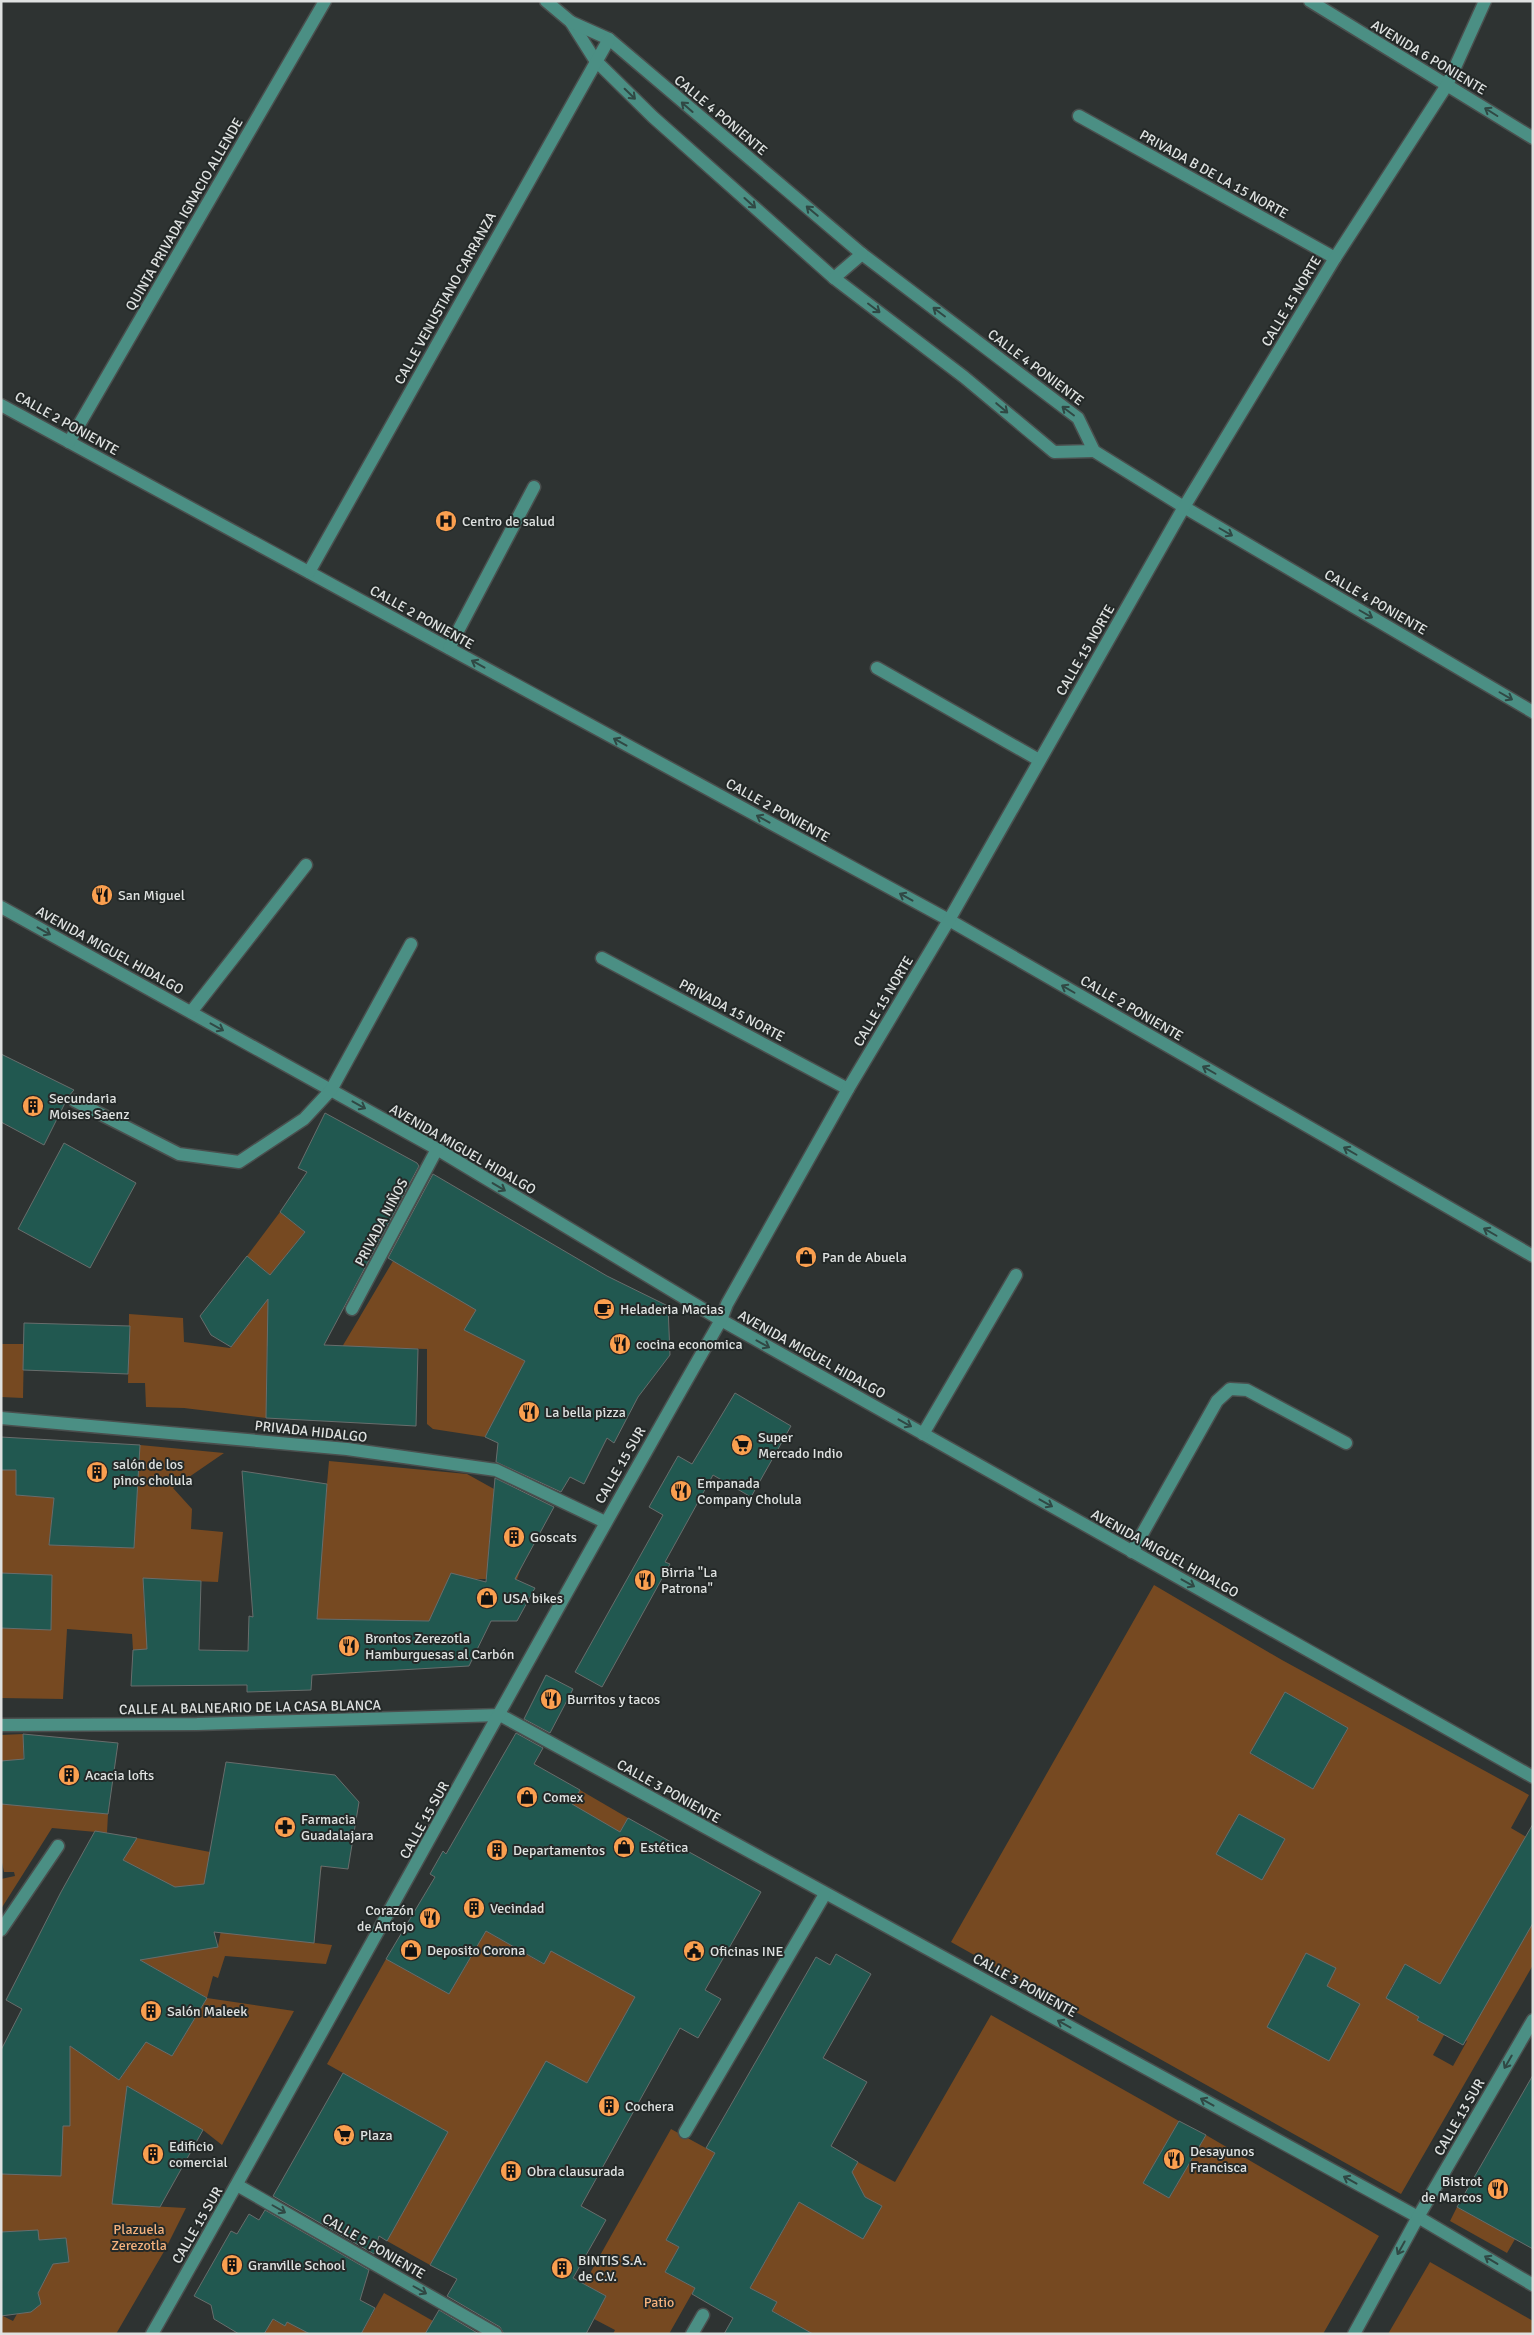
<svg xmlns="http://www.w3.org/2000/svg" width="1534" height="2335" viewBox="0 0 1534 2335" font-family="Signika,sans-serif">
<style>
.green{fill:#764921;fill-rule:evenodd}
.building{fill:#215850;stroke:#686d6c}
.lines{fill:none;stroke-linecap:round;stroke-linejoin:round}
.minor-casing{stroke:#4a4f4e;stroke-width:15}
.minor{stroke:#4b8f84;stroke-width:12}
.oneway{stroke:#304844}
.labels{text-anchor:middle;stroke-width:4;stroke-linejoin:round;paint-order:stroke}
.street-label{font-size:14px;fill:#dfe2e1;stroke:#242928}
.poi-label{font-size:14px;fill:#dfe2e1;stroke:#242928;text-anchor:start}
.park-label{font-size:14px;fill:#f4b27d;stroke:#242928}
</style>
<rect width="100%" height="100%" fill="#2e3332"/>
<g class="green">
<polygon points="280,1212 305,1232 278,1266 305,1281 299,1294 332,1316 315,1346 267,1346 266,1418 184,1408 146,1407 145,1383 128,1383 129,1314 183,1318 184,1342 230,1348 270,1296 294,1311 301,1300 247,1256"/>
<polygon points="393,1261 477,1309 525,1361 485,1437 433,1429 427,1424 427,1349 342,1347"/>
<polygon points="1,1344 24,1344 23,1398 1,1397"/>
<polygon points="140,1445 224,1453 173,1488 192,1509 191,1529 223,1532 218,1582 143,1579 145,1623 172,1649 133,1650 132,1634 67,1629 63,1699 1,1698 1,1470 16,1470 16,1495 54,1498 49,1545 134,1548"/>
<polygon points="329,1461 467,1474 494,1489 488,1559 522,1566 517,1579 472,1579 435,1621 315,1619"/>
<path d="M1154,1585L1282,1660L1529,1795L1511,1828L1533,1841V1965L1401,2194L951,1942ZM1285,1692L1348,1728L1313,1789L1251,1754ZM1239,1814L1285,1839L1262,1879L1216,1854ZM1405,1964L1464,1997L1417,2020L1419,2017L1411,1999L1391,1988ZM1448,2028L1467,2041L1453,2066L1433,2055Z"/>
<polygon points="23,1734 24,1806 108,1814 107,1833 52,1828 1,1909 1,1879 15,1876 14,1872 4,1872 1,1858 1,1735"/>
<polygon points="580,1790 628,1818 616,1839 568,1813"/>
<path d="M137,1838L210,1852L322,1866L321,1871L293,1870L258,1936L332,1945L326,1964L225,1956L218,1978L213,1976L207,1998L294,2011L222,2145L203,2130L127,2086L112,2204L186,2208L166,2248L116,2334H1V2315L13,2321L17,2314C29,2312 35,2312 40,2301L38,2292L46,2278L45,2265L69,2262L66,2238L39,2240L38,2230L1,2232V2174L61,2175L62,2151L59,2126H70V2105L58,2079L23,1969L41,1931L102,1964L163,1881L139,1868L132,1879L116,1871ZM202,1884L207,1899L223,1920L218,1946L196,1950L177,1887ZM135,1957L207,1998L172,2056L118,2025L103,2051L128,2068L119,2080L81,2053Z"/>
<polygon points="486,1931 543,1964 557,1939 635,1997 587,2083 430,2265 387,2241 448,2132 327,2064 386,1959 449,1994"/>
<polygon points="991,2015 1179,2121 1143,2183 1169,2198 1206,2135 1379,2236 1323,2334 784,2334 791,2321 772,2311 777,2302 750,2288 793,2213 750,2189 882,2206 865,2197 858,2184 849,2178 858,2162 895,2182"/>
<polygon points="671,2129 715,2153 666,2240 679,2247 665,2272 695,2288 669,2334 613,2334 615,2330 594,2319 606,2296 584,2284"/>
<polygon points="1457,2207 1484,2222 1533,2208 1507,2253 1450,2221"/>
<polygon points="1430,2262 1533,2321 1533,2334 1388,2334"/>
<polygon points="384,2293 433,2321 425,2334 361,2334"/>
<polygon points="266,2316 285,2326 287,2322 323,2334 264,2334 267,2330"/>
</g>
<g class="building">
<polygon points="1,1054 74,1090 68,1097 44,1145 1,1122"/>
<polygon points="325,1113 417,1163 419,1166 324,1345 418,1349 416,1426 266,1418 268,1299 231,1347 211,1335 200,1316 247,1256 270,1275 305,1232 280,1212 307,1172 298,1168"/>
<polygon points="64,1143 136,1183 90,1268 18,1229"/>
<polygon points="433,1174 607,1276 668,1306 670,1355 638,1397 614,1443 607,1438 584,1484 570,1477 561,1492 496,1462 498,1443 485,1437 525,1361 464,1330 476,1310 388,1258"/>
<polygon points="24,1323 130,1326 128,1374 23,1370"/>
<polygon points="735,1393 791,1426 751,1497 713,1475 665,1562 670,1564 602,1687 575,1672 663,1515 649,1507 678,1456 692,1464"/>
<polygon points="1,1437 140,1445 134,1548 49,1545 54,1498 16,1495 16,1470 1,1470"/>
<polygon points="242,1471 327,1484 317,1619 429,1621 451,1573 486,1582 495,1478 554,1507 515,1579 535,1588 517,1621 491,1621 469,1666 312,1675 311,1690 247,1692 247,1685 131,1686 133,1650 147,1649 143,1578 201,1581 199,1650 248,1651 249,1616 253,1617"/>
<polygon points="1,1573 52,1575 51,1630 1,1628"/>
<polygon points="546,1675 573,1689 550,1733 524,1719"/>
<polygon points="1285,1692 1348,1728 1313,1789 1250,1753"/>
<polygon points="516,1733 543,1748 534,1764 580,1790 572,1804 620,1832 628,1818 761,1892 705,1990 721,1999 698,2038 680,2028 581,2206 606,2220 573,2278 606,2296 586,2334 504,2334 500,2327 447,2296 457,2279 430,2265 546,2061 587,2083 635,1997 551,1951 544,1964 486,1931 449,1994 386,1959 435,1877 430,1874 443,1851 446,1854"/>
<polygon points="23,1734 118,1743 108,1814 1,1804 1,1761 24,1759"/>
<polygon points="226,1762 335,1775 359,1802 348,1869 321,1866 314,1943 214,1932 218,1947 140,1960 207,1998 172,2056 146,2042 119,2080 70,2046 70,2126 63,2126 61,2176 1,2174 1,2050 22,2009 6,2000 61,1892 95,1831 137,1838 123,1860 175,1887 204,1884"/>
<polygon points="1239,1814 1285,1839 1262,1880 1216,1854"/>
<polygon points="1533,1824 1533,1923 1463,2045 1417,2020 1419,2017 1386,1998 1405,1964 1440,1984"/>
<polygon points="1306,1953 1336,1968 1327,1986 1360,2004 1329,2061 1267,2027"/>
<polygon points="836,1954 871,1974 823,2058 867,2082 831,2146 858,2162 852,2172 865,2197 882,2206 863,2239 799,2202 750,2288 777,2302 772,2311 813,2334 724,2334 733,2318 692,2294 695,2288 665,2272 679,2247 666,2240 715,2153 706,2148 816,1957 830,1965"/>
<polygon points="343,2073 448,2132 387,2241 379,2236 374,2254 273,2196"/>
<polygon points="1533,2075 1533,2249 1457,2207"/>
<polygon points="127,2086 203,2130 160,2207 112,2204"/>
<polygon points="1179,2121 1206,2135 1169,2198 1143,2183"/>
<polygon points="265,2210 369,2270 360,2300 375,2308 361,2334 310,2334 287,2322 285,2326 273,2319 264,2334 239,2334 214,2319 211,2305 194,2296 231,2231 237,2234 249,2214 259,2220"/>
<polygon points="38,2230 39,2240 66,2238 69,2262 53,2264 38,2293 41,2304 31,2312 1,2316 1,2232"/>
<polygon points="439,2310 479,2334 425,2334"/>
</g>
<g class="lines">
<g class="minor-casing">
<g id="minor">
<polyline points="546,1 571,22 595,60 653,117 834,278 964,377 1054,452 1094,451"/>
<polyline points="1310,1 1533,138"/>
<polyline points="571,22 609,39 862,254 1078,418 1094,451 1184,507 1533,712"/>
<polyline points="1079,116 1335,258"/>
<polyline points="834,278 862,254"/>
<polyline points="1,405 949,920 1533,1256"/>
<polyline points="69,442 325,1"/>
<polyline points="309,572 609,39"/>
<polyline points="449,648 534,487"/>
<polyline points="877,668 1039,760"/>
<polyline points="1,907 437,1149 721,1320 1533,1777"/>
<polyline points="602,958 848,1089"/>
<polyline points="191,1012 306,865"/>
<polyline points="75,1101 179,1154 239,1162 304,1119 331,1090 411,944"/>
<polyline points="352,1309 437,1149"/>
<polyline points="1,1418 347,1449 496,1470 605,1522"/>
<polyline points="923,1434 1016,1275"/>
<polyline points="1132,1552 1217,1401 1230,1389 1247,1390 1346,1443"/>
<polyline points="1,1725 197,1724 500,1715 1418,2217 1533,2285"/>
<polyline points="1,1930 58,1846"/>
<polyline points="685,2132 825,1894"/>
<polyline points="237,2185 496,2334"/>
<path d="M152,2334C344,1997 528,1656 721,1320L727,1304L848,1089L949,920L1184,507L1335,258L1447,85L1485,1"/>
<polyline points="692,2334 703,2315"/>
<polyline points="1354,2334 1418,2217 1533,2020"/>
</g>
</g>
<use href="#minor" class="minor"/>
</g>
<defs><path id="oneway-shaft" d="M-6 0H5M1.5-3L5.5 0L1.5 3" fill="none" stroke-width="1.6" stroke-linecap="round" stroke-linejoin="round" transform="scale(1.25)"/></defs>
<g class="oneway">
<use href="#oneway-shaft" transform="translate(630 94) rotate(44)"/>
<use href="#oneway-shaft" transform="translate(687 107) rotate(-139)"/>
<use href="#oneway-shaft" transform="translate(1491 112) rotate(-148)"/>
<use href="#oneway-shaft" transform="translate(750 203) rotate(42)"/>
<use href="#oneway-shaft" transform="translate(812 211) rotate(-140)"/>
<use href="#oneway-shaft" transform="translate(874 308) rotate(37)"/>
<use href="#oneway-shaft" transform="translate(939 312) rotate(-143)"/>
<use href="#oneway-shaft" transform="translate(1002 408) rotate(40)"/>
<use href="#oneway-shaft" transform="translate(1068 411) rotate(-143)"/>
<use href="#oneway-shaft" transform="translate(1226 532) rotate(30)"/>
<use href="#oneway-shaft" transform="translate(1366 614) rotate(30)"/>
<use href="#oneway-shaft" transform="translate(478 664) rotate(-151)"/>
<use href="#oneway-shaft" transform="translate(1506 696) rotate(30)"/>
<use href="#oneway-shaft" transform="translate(620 742) rotate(-151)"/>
<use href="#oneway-shaft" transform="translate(763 819) rotate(-151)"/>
<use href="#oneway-shaft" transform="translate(906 897) rotate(-151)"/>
<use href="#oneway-shaft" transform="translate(44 931) rotate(29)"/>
<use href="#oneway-shaft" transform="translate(1068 989) rotate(-150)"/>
<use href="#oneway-shaft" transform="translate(217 1027) rotate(29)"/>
<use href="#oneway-shaft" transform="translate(1209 1070) rotate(-150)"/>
<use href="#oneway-shaft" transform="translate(359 1105) rotate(29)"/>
<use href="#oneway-shaft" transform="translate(1350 1151) rotate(-150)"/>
<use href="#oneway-shaft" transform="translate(499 1187) rotate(31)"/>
<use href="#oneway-shaft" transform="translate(1490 1232) rotate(-150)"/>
<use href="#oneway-shaft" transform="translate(763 1344) rotate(29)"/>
<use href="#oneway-shaft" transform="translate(905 1423) rotate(29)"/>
<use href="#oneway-shaft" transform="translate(1046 1503) rotate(29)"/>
<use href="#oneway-shaft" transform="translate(1188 1583) rotate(29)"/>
<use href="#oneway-shaft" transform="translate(1064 2024) rotate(-151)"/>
<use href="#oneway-shaft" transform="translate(1508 2062) rotate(120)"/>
<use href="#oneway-shaft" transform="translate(1207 2102) rotate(-151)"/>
<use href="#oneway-shaft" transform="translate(1350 2180) rotate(-151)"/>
<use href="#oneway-shaft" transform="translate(279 2209) rotate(30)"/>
<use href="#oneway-shaft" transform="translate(1401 2248) rotate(119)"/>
<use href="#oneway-shaft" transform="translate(1491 2260) rotate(-149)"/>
<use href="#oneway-shaft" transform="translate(420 2290) rotate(30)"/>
</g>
<defs>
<g id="hospital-disc" transform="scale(1.125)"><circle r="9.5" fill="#fa9f4f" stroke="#242928"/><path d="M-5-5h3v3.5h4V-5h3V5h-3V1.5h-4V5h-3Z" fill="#111"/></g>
<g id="restaurant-disc" transform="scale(1.125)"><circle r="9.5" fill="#fa9f4f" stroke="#242928"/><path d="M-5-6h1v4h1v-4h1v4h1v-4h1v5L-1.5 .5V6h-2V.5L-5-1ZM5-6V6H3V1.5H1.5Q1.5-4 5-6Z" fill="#111"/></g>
<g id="building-disc" transform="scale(1.125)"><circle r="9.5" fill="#fa9f4f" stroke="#242928"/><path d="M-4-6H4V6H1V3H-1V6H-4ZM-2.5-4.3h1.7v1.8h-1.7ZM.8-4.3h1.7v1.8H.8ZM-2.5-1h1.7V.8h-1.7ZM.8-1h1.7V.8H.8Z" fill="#111"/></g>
<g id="shop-disc" transform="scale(1.125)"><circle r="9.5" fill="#fa9f4f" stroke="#242928"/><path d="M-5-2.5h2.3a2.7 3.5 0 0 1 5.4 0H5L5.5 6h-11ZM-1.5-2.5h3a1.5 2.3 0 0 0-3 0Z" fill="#111"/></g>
<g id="cafe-disc" transform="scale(1.125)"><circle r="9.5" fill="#fa9f4f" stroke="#242928"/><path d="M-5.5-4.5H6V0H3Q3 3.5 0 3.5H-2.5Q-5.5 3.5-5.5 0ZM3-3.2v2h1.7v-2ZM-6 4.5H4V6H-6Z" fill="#111"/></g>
<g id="supermarket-disc" transform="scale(1.125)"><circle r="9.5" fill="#fa9f4f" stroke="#242928"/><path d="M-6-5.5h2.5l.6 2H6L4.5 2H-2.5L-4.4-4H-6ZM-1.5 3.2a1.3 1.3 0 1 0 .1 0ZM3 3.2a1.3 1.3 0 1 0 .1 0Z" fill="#111"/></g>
<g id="pharmacy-disc" transform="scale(1.125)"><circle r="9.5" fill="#fa9f4f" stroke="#242928"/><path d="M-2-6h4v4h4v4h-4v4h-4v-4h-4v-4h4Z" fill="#111"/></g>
<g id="civic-disc" transform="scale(1.125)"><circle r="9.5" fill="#fa9f4f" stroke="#242928"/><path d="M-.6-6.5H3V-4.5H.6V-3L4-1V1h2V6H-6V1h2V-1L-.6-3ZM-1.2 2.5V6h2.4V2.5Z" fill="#111"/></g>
</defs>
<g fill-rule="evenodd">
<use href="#hospital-disc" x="446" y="521"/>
<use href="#restaurant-disc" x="102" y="895"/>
<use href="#building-disc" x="33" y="1106"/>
<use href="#shop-disc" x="806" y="1257"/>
<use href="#cafe-disc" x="604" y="1309"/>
<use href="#restaurant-disc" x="620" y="1344"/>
<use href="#restaurant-disc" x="529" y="1412"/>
<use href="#supermarket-disc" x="742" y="1445"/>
<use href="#building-disc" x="97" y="1472"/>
<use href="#restaurant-disc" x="681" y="1491"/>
<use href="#building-disc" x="514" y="1537"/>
<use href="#restaurant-disc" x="645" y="1580"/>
<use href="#shop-disc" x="487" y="1598"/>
<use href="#restaurant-disc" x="349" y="1646"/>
<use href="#restaurant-disc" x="551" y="1699"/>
<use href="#building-disc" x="69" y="1775"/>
<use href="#shop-disc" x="527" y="1797"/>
<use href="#pharmacy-disc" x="285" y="1827"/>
<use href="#shop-disc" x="624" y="1847"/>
<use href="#building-disc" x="497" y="1850"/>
<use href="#building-disc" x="474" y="1908"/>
<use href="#restaurant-disc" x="430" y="1918"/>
<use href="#shop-disc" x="411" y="1950"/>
<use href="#civic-disc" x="694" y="1951"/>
<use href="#building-disc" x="151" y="2011"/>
<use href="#building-disc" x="609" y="2106"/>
<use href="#supermarket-disc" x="344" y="2135"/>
<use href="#building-disc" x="153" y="2154"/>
<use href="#restaurant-disc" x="1174" y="2159"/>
<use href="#building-disc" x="511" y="2171"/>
<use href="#restaurant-disc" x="1498" y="2189"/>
<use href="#building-disc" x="232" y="2265"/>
<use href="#building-disc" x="562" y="2268"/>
</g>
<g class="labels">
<g class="street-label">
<text transform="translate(1429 57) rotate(31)" y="5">AVENIDA 6 PONIENTE</text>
<text transform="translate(721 115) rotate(40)" y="5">CALLE 4 PONIENTE</text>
<text transform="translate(1214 174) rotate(29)" y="5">PRIVADA B DE LA 15 NORTE</text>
<text transform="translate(184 214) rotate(-60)" y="5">QUINTA PRIVADA IGNACIO ALLENDE</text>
<text transform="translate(445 298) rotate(-61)" y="5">CALLE VENUSTIANO CARRANZA</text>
<text transform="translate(1291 301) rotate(-59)" y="5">CALLE 15 NORTE</text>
<text transform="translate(1036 367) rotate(37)" y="5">CALLE 4 PONIENTE</text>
<text transform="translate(67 423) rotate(29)" y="5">CALLE 2 PONIENTE</text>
<text transform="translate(1376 602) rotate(30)" y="5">CALLE 4 PONIENTE</text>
<text transform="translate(422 617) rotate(29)" y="5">CALLE 2 PONIENTE</text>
<text transform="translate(1085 650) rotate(-60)" y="5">CALLE 15 NORTE</text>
<text transform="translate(778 810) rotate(29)" y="5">CALLE 2 PONIENTE</text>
<text transform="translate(110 950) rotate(29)" y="5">AVENIDA MIGUEL HIDALGO</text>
<text transform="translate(883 1001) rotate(-59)" y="5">CALLE 15 NORTE</text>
<text transform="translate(1132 1008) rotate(30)" y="5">CALLE 2 PONIENTE</text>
<text transform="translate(732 1010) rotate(28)" y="5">PRIVADA 15 NORTE</text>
<text transform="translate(463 1149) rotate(30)" y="5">AVENIDA MIGUEL HIDALGO</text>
<text transform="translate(381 1222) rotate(-62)" y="5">PRIVADA NIÑOS</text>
<text transform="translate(812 1354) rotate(29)" y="5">AVENIDA MIGUEL HIDALGO</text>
<text transform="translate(311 1431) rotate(6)" y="5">PRIVADA HIDALGO</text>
<text transform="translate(620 1465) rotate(-60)" y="5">CALLE 15 SUR</text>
<text transform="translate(1165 1553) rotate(29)" y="5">AVENIDA MIGUEL HIDALGO</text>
<text transform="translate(250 1707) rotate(-1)" y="5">CALLE AL BALNEARIO DE LA CASA BLANCA</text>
<text transform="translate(669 1791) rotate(29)" y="5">CALLE 3 PONIENTE</text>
<text transform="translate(424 1820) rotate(-61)" y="5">CALLE 15 SUR</text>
<text transform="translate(1025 1985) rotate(29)" y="5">CALLE 3 PONIENTE</text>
<text transform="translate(1459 2117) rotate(-60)" y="5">CALLE 13 SUR</text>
<text transform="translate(197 2225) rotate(-60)" y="5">CALLE 15 SUR</text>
<text transform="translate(374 2246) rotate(30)" y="5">CALLE 5 PONIENTE</text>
</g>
<g class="poi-label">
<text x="462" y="526">Centro de salud</text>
<text x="118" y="900">San Miguel</text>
<text x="49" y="1103">Secundaria<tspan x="49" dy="16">Moises Saenz</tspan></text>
<text x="822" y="1262">Pan de Abuela</text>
<text x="620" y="1314">Heladeria Macias</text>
<text x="636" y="1349">cocina economica</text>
<text x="545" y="1417">La bella pizza</text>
<text x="758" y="1442">Super<tspan x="758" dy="16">Mercado Indio</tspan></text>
<text x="113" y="1469">salón de los<tspan x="113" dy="16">pinos cholula</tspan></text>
<text x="697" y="1488">Empanada<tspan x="697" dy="16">Company Cholula</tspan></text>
<text x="530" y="1542">Goscats</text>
<text x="661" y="1577">Birria "La<tspan x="661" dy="16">Patrona"</tspan></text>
<text x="503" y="1603">USA bikes</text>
<text x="365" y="1643">Brontos Zerezotla<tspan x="365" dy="16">Hamburguesas al Carbón</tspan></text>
<text x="567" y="1704">Burritos y tacos</text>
<text x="85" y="1780">Acacia lofts</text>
<text x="543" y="1802">Comex</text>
<text x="301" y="1824">Farmacia<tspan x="301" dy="16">Guadalajara</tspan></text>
<text x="640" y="1852">Estética</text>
<text x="513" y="1855">Departamentos</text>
<text x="490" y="1913">Vecindad</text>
<text x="414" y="1915" text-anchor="end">Corazón<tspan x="414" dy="16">de Antojo</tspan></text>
<text x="427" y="1955">Deposito Corona</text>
<text x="710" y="1956">Oficinas INE</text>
<text x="167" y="2016">Salón Maleek</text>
<text x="625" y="2111">Cochera</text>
<text x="360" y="2140">Plaza</text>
<text x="169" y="2151">Edificio<tspan x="169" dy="16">comercial</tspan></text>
<text x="1190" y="2156">Desayunos<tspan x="1190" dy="16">Francisca</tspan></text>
<text x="527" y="2176">Obra clausurada</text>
<text x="1482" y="2186" text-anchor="end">Bistrot<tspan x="1482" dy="16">de Marcos</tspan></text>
<text x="578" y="2265">BINTIS S.A.<tspan x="578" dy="16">de C.V.</tspan></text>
<text x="248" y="2270">Granville School</text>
</g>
<g class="park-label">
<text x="139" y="2234">Plazuela<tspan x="139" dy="16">Zerezotla</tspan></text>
<text x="659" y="2307">Patio</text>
</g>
</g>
<rect width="1534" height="2335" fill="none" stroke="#dfe2e1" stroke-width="5"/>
</svg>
